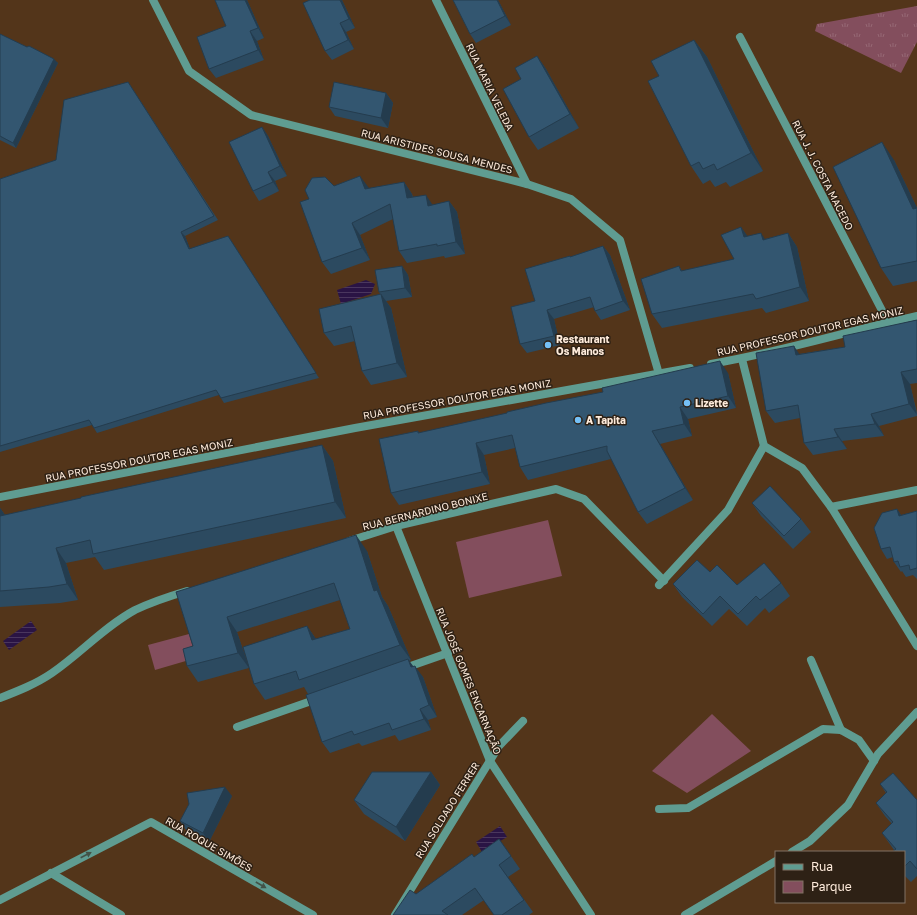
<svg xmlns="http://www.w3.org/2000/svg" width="917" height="915" viewBox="0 0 917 915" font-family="'Golos Text',sans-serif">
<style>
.grass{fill:url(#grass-tufts)}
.green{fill:#834e5d}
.water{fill:url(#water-rules)}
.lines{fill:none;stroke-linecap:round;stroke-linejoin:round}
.street{stroke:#5f9c91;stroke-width:8}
.wall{fill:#2c4a60}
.shaded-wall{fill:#243c4e}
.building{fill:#335670;stroke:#243c4e}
.oneway{fill:#425247}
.poi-dot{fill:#75c0f6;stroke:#2e2115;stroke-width:1.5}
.labels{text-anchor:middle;stroke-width:3;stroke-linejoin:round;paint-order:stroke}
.street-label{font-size:10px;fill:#feebdb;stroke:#2e2115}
.poi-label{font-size:10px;font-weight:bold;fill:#feebdb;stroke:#2e2115;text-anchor:start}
</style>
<defs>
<pattern id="grass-tufts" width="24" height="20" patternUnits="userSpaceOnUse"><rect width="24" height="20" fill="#834e5d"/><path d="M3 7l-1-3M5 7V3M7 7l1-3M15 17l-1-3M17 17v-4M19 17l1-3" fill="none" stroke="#966874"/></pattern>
<pattern id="water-rules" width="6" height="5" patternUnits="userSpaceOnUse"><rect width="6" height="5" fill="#2a1444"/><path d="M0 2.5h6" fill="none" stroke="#4a365e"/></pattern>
</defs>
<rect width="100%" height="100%" fill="#53351a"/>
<polygon class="grass" points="917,6 917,42 901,73 815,31 817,24"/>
<g class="green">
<polygon points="548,520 562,576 469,598 456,542"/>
<polygon points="189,634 196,658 155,670 148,645"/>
<polygon points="712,714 751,751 687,793 652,771"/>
</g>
<g class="water">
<polygon points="366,280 375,284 371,294 341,304 337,290"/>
<polygon points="31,621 37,630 9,650 3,641"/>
<polygon points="500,826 507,837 482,852 476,842"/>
</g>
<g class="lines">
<g class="street">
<polyline points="153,0 189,71 251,115 527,184 571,199 620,240 659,374"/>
<polyline points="436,0 527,184"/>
<polyline points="740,37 888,322"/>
<polyline points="742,359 764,446 802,468 831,507 917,646"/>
<path d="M711,364C781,352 848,331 917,316"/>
<polyline points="0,497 355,428 690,368"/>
<polyline points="831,507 917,490"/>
<polyline points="396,526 490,761 591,915"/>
<polyline points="349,541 396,526 556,489 584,499 664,581"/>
<polyline points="659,585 728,510 764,446"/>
<polyline points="811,660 841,730"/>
<polyline points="402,669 448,653"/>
<path d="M0,698C18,691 36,684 52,673C81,653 104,627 135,610C152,602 170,596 187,591"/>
<polyline points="237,727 317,699"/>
<polyline points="659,809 688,808 823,729 841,730 859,740 874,761"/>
<polyline points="792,852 810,841 848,805 878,754 917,712"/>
<polyline points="51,873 121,915"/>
<polyline points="0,900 151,822 313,915"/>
<polyline points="395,915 499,746 523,721"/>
<polyline points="685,915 776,861"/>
</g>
</g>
<g class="wall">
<polygon points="215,0 247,0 264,38 257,41 264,60 216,78 209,69 226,26"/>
<polygon points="342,0 355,28 346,32 354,49 332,60 325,51"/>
<polygon points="498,0 511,25 476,43 470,34"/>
<polygon points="0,34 58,63 16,148 0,140"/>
<polygon points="694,40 707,57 763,171 730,187 726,182 715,187 710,180 703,184 691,166 659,76"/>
<polygon points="537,56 546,69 579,128 538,150 529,137 521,79"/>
<polygon points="128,82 218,220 185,236 190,249 231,241 319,378 224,403 219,395 97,433 92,425 0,452 0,179 56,160"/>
<polygon points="386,93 393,103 388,128 335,116 329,107"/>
<polygon points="262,127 268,136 287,176 275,181 279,191 259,201 253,191"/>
<polygon points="894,160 917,208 917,281 893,286 881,268"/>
<polygon points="404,182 412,194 413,197 433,205 449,201 457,212 465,254 445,258 444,256 407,263 399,251 393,219 360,235 370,260 331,274 322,262 309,199"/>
<polygon points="741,227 747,236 765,239 788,233 797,247 809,301 766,313 762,308 662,328 652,314 679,266 682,271 734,259"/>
<polygon points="603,246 610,255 630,310 601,320 595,311 594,307 554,319 560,345 527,353 520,344 535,301 571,257"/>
<polygon points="402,266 408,275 412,297 386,301 391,308 407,377 371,385 362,371 355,341 334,346 324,333 380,294 379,292"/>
<polygon points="917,320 917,383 910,384 917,413 917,416 879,426 884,436 842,441 847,449 813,455 804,443 800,418 775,423 766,411 799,354 845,347"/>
<polygon points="728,373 736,408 688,419 692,436 660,444 693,500 647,524 638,512 611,459 528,480 520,467 515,448 484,455 490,484 399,505 391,493 418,431 419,433"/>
<polygon points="322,445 333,461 346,518 104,570 95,557 66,563 78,600 60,603 0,607 0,508 5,515"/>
<polygon points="752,503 801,519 811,532 793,549 761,516"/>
<polygon points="897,509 901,515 917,511 917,579 913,575 906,577 902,571 901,572 894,562 893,557 887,559 881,549"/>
<polygon points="367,551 382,597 388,606 411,660 409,661 413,667 423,677 437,717 428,720 431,730 399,741 395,735 362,746 359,743 330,753 322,742 308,694 304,687 265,700 254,684 307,626 316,639 350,629 340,600 237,632 249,668 198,682 187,666 193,646 176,592"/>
<polygon points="710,572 737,585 781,583 790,596 769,613 765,608 747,626 729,609 712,626 682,597 673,584"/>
<polygon points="431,772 440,785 405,841 364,814 354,800"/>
<polygon points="880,784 917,800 917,876 911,882 904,875 904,852 894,850 882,833 892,824 885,816 876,803 886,793"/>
<polygon points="232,796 209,842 186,830 180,821"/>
<polygon points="499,839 520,869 508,877 533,912 529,915 494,915 484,900 462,915 393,915 416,894 474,857"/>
</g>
<g class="shaded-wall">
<polygon points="245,0 247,0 264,38 258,28"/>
<polygon points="340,0 342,0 355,28 349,19"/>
<polygon points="497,0 498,0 511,25 505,16"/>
<polygon points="340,23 346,32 354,49 348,40"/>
<polygon points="250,31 257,41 264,60 258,50"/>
<polygon points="694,40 707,57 763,171 751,153"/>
<polygon points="537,56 546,69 579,128 570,114"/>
<polygon points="54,59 58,63 16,148 13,143"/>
<polygon points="386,93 393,103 388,128 381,118"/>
<polygon points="262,127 268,136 287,176 280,166"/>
<polygon points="882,142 894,160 917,208 913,209"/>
<polygon points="268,172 275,181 279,191 273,182"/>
<polygon points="360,176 369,188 374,201 365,189"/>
<polygon points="404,182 412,194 415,210 407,198"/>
<polygon points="426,195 434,207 428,206"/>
<polygon points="449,201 457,212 465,254 456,242"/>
<polygon points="352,223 360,235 370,260 362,248"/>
<polygon points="741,227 751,241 744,237"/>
<polygon points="181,232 185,236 192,254 189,249"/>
<polygon points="761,233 770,247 763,240"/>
<polygon points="788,233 797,247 809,301 800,287"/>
<polygon points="603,246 610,255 630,310 623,301"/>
<polygon points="402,266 408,275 412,297 405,288"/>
<polygon points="381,294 391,308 407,377 397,363"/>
<polygon points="547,310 554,319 560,345 554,336"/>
<polygon points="794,346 802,358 796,355"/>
<polygon points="720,361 728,373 736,408 728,396"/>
<polygon points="901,372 910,384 917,415 909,404"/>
<polygon points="680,407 688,419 692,436 684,424"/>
<polygon points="871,414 879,426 884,436 875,424"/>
<polygon points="834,429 842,441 847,449 838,437"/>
<polygon points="652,431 660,444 693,500 685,488"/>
<polygon points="476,443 484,455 490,484 482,472"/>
<polygon points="322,445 333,461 346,518 335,502"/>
<polygon points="0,508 5,515 0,518"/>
<polygon points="897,509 903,518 899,516"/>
<polygon points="356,535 367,551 382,597 388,606 411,660 400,645 374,591"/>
<polygon points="56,548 66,563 78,600 67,584"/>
<polygon points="227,617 237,632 249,668 238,653"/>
<polygon points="307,626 318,642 312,640"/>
<polygon points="408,659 416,670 411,667"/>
<polygon points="415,666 423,677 437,717 429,705"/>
<polygon points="420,709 428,720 431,730 424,719"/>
<polygon points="431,772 440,785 405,841 396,827"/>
<polygon points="225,787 232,796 209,842 203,833"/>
</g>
<g class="building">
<polygon points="215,0 245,0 258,28 250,31 258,50 209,69 197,37 226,26"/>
<polygon points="310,0 340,0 349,19 340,23 348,40 325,51 303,3"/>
<polygon points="453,0 497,0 505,16 470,34"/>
<polygon points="0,34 27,47 29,46 54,59 13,143 0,136"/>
<polygon points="694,40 751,153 717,170 714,164 703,169 699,162 691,166 648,81 659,76 651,61"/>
<polygon points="537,56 570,114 529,137 503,89 521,79 515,68"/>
<polygon points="128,82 214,216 181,232 189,249 228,236 316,373 221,398 216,390 94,428 89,420 0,446 0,179 56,160 64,100"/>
<polygon points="334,82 386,93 381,118 329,107"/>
<polygon points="262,127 280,166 268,172 273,182 253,191 229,142"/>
<polygon points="882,142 913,209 917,208 917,261 881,268 833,167"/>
<polygon points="360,176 365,189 404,182 407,198 426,195 428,206 449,201 456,242 437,246 437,244 399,251 390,204 352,223 362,248 322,262 300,202 309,199 305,190 312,178 325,177 334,186"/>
<polygon points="741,227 744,237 761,233 763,240 788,233 800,287 756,299 753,294 652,314 641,279 679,266 681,271 734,259 721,235"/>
<polygon points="603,246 623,301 595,311 590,297 547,310 554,336 520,344 511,307 535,301 525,269 570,256 570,257"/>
<polygon points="402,266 405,288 379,292 375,270"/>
<polygon points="381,294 397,363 362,371 351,326 324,333 319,309"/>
<polygon points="917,320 917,369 901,372 909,404 871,414 875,424 834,429 838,437 804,443 798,405 766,411 756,353 794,346 796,355 845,347 843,336"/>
<polygon points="720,361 728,396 680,407 684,424 652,431 685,488 638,512 607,451 607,446 520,467 512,435 476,443 482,472 391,493 379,439 418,431 418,433 507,413 507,412 546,403 603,392 602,388"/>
<polygon points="322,445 335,502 93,554 90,540 56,548 67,584 49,587 0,591 0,516 81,498 81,497"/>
<polygon points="770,486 801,519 784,536 752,503"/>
<polygon points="897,509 899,516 917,511 917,568 910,570 909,565 900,567 898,561 894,562 890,547 881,549 874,528 882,513"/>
<polygon points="356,535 374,591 377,590 400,645 299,680 296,671 254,684 243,647 307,626 312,640 350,629 334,583 227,617 238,653 187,666 183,649 193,646 176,592"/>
<polygon points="697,560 710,572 717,565 737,585 764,563 781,583 760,600 756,596 738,614 720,596 703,614 673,584"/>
<polygon points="408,659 411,667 415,666 429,705 420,709 424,719 392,730 389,723 354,735 352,731 322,742 306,695"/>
<polygon points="372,772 431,772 396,827 354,800"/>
<polygon points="893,773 917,800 917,869 910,861 904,867 904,852 892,852 896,849 882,833 893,822 876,803 887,792 880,784"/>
<polygon points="225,787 203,833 180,821 189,804 187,793"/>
<polygon points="499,839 511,856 499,865 524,900 502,915 494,915 475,888 442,911 448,915 393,915 410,890 416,894 472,854 474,857"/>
</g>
<defs><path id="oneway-solid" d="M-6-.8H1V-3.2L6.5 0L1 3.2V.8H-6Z"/></defs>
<g class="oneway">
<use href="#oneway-solid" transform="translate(86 855) rotate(-27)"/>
<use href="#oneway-solid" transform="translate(261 885) rotate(30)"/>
</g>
<g class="poi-dot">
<circle cx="548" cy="345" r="4"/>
<circle cx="687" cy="403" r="4"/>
<circle cx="578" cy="420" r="4"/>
</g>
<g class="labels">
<g class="street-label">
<text transform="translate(490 87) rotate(64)" y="4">RUA MARIA VELEDA</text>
<text transform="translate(437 151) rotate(14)" y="4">RUA ARISTIDES SOUSA MENDES</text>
<text transform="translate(823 175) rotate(63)" y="4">RUA J. J. COSTA MACEDO</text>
<text transform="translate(810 331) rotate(-13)" y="4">RUA PROFESSOR DOUTOR EGAS MONIZ</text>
<text transform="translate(457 399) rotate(-10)" y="4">RUA PROFESSOR DOUTOR EGAS MONIZ</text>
<text transform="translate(139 460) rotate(-11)" y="4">RUA PROFESSOR DOUTOR EGAS MONIZ</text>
<text transform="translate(425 511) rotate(-14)" y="4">RUA BERNARDINO BONIXE</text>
<text transform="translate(469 681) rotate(68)" y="4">RUA JOSÉ GOMES ENCARNAÇÃO</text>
<text transform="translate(447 810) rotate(-58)" y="4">RUA SOLDADO FERRER</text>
<text transform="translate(209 844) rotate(30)" y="4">RUA ROQUE SIMÕES</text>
</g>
<g class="poi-label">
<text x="556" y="343">Restaurant<tspan x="556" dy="12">Os Manos</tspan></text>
<text x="695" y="407">Lizette</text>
<text x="586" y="424">A Tapita</text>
</g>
</g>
<rect x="775" y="851" width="130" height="52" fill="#2e2115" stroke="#817264"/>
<rect x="783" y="864" width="20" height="6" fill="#5f9c91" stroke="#817264"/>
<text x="811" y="871" font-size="12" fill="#feebdb">Rua</text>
<rect x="783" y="881" width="20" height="12" fill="#834e5d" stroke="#817264"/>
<text x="811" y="891" font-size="12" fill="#feebdb">Parque</text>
</svg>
